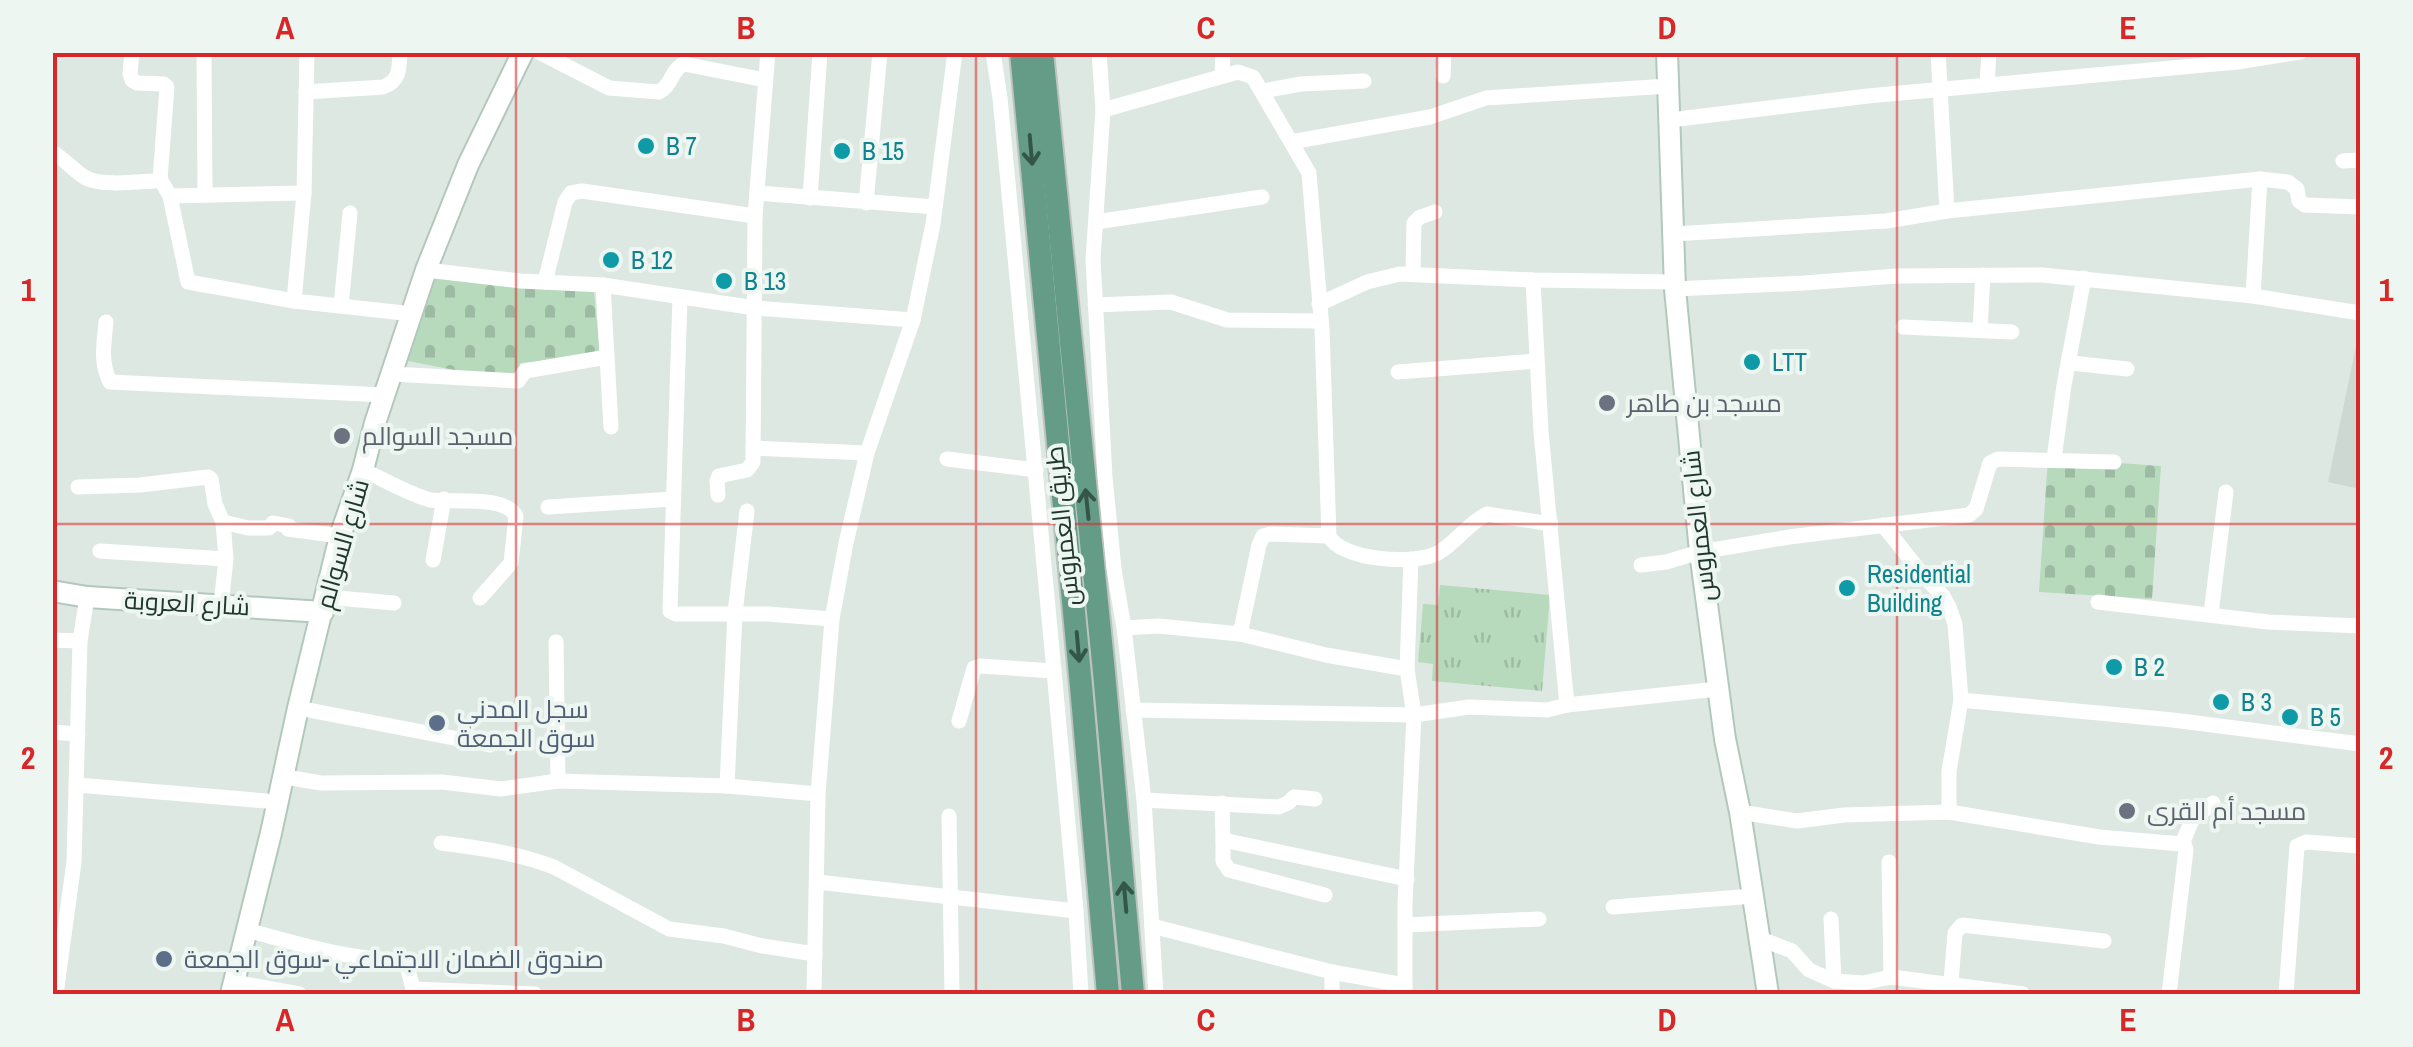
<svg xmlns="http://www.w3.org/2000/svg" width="2413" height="1047" viewBox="0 0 2413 1047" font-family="'Archivo Narrow',Cairo,sans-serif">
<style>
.built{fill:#ccd8d1}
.grass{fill:url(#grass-tufts)}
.cemetery{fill:url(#cemetery-stones)}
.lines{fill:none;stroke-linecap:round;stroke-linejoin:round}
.secondary-casing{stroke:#b2c8bd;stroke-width:24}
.primary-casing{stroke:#bcc3c0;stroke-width:26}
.street{stroke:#fff;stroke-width:15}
.secondary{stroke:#fff;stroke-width:20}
.primary{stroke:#649c87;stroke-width:22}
.oneway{stroke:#345549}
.grid{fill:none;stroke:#d62828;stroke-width:2.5;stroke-opacity:0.55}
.culture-dot{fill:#0f9aa8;stroke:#eef6f1;stroke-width:4}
.worship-dot{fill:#6b7280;stroke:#eef6f1;stroke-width:4}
.service-dot{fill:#5c6f8a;stroke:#eef6f1;stroke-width:4}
.labels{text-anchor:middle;stroke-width:8;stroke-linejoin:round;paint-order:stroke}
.culture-label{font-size:25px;fill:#0d838f;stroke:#eef6f1;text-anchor:start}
.worship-label{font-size:25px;fill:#5b616d;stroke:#eef6f1;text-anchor:start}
.street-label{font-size:25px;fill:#20372e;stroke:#eef6f1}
.service-label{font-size:25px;fill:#4e5e75;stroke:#eef6f1;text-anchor:start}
.neatline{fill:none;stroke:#d62828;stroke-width:4}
.grid-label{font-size:32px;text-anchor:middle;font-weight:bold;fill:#d62828}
</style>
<defs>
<pattern id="grass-tufts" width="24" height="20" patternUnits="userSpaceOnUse" patternTransform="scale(2.5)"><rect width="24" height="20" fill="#b7d9bc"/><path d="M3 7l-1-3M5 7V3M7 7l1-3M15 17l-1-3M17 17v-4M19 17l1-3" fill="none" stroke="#9dbba2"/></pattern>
<pattern id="cemetery-stones" width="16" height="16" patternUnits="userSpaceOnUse" patternTransform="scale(2.5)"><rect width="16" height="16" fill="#b7d9bc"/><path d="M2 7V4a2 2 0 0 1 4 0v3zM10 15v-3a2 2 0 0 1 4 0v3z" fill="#9dbba2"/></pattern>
</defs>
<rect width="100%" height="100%" fill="#dee8e2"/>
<polygon class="built" points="2360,326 2360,489 2328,482"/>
<polygon class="grass" points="1440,585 1550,595 1542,691 1432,681 1433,664 1418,662 1423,604 1438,605"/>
<g class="cemetery">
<polygon points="435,277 594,291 600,355 520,363 517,377 485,376 403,360"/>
<polygon points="2048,458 2161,466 2152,599 2039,592"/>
</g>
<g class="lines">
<g class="secondary-casing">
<g id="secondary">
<polyline points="1667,52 1675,289 1700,552 1725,739 1740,812 1768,994"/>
<polyline points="52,591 87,597 323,612"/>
<polyline points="231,994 271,833 298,708 340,536 363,470 375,423 426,270 468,165 523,52"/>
</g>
</g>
<g class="primary-casing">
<g id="primary">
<polyline points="1021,52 1081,686 1108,994"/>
<polyline points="1042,52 1104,672 1133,994"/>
</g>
</g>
<g class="street">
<polyline points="132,52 130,74 132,80 137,83 164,84 167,87 160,179"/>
<polyline points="204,52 205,195"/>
<polyline points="307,52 304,193 294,301 413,314"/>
<path d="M539,52L609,88L659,92C672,86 671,69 684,64L765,80"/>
<polyline points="993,52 1000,98 1054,671 1076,911 1081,994"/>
<polyline points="1099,52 1103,110 1093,260 1105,477 1114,569 1124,628 1144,800 1156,994"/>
<polyline points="1938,52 1947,211"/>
<polyline points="1222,76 1223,52"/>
<polyline points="1443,76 1444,52"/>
<polyline points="1987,85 1989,52"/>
<polyline points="1263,91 1301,84 1364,81"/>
<path d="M306,92L383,87C400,81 399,69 400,52"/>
<path d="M1103,110L1238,72L1253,77L1309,173L1322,329L1329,536C1342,561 1415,565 1438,553C1456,543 1468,523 1487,514L1551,524"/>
<polyline points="1670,120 1868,96 2237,62 2300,52"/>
<polyline points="1291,142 1430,117 1486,98 1668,86"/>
<path d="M52,152C65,159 74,171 86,178C102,186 136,182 154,181L160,179L170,196L304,193"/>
<polyline points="2343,161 2360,160"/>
<polyline points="757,193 935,207"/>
<polyline points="170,196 188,282 294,301"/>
<polyline points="810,198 820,52"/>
<polyline points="866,203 880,52"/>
<polyline points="1096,222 1262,197"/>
<polyline points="1673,234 1886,221 1947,211 2260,179 2288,182 2297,189 2299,201 2305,205 2360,207"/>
<polyline points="426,270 521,281 603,285 755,308 913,320"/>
<polyline points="1413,274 1414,223 1420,217 1435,212"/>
<polyline points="1533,280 1541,432 1567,705"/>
<polyline points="545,282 565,202 571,193 582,191 755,216"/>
<polyline points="603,285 611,427"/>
<polyline points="1675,289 1804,283 1897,276 2042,275 2253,296 2360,313"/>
<polyline points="2253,296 2260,179"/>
<polyline points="680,297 670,611 676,614 768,614 832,619"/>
<polyline points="1319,304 1367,282 1400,274 1533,280 1675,282"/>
<polyline points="1095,305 1171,302 1227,320 1321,321"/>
<polyline points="341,306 350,213"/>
<path d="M106,322C104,343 100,363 110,382L385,395"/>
<polyline points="1903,327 2012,332"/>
<polyline points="1980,330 1983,275"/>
<polyline points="2069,359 2071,363 2127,369"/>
<polyline points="1398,372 1537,361"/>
<polyline points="392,374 518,381 525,371 607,357"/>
<polyline points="753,448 867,453"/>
<polyline points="947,459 1036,470"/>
<polyline points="2054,459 2064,385 2084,278"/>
<path d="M363,470C381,478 414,497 431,500C453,503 505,495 516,516L511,563L480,598"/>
<polyline points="78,487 140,485 208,477 211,479 215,504 223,522 226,559 100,551"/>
<polyline points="718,495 717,481 719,476 747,470 753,462 755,216 768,52"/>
<polyline points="548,507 673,499"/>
<polyline points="223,522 248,528 269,528 273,523 289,526 288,529 340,536"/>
<polyline points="1883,525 1922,574 1943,596 1949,607 1955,624 1961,700 1949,771 1949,812"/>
<polyline points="433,560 444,499"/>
<polyline points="1641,565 1666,562 1700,552 1789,537 1969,515 1976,509 1990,463 1998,459 2114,462"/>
<polyline points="326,597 394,603"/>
<polyline points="2098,602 2268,622 2360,626"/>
<polyline points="221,604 226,559"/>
<polyline points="2211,614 2226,492"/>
<polyline points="1124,628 1158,626 1240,634 1326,655 1407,669"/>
<polyline points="1240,634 1259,545 1263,536 1271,534 1329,536"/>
<polyline points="52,640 80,641"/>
<polyline points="556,642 558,781 727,786 818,794"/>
<polyline points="1961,700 2173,720 2360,744"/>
<polyline points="298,708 490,745"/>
<polyline points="1133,710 1414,715 1469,707 1547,710 1567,705 1718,689"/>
<polyline points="959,721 974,668 980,666 1054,671"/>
<polyline points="52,732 78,734"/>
<polyline points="285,777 321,783 442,782 501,789 558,781"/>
<polyline points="77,785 278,802"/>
<polyline points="727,786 735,613 747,511"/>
<polyline points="1144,800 1279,807 1288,803 1294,797 1315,799"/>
<polyline points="1222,803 1223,840 1407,879"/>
<polyline points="1740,812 1797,821 1844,815 1949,812 2099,837 2182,844"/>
<polyline points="949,816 952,994"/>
<polyline points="1223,840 1223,861 1229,870 1325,895"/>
<path d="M441,843C480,848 517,853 554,867L669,929L724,936L762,946L815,954"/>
<polyline points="1889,862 1891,977"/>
<polyline points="817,882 1076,911"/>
<polyline points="1613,907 1754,896"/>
<polyline points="1831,919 1834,981"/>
<polyline points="1405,925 1539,919"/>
<polyline points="1152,926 1332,972 1404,985"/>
<path d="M247,930C299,944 348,960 402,960L407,966L413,989L535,994"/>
<polyline points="1761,939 1792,951 1809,970 1834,981 1863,983 1891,977 2023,994"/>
<polyline points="234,982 299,994"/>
<polyline points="56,994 74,862 80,641 87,597"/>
<polyline points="814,994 818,794 832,619 846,543 867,453 913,320 933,224 955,52"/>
<polyline points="1332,994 1332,972"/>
<polyline points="1405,994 1405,903 1414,715 1407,669 1411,559"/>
<polyline points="1950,994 1955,933 1962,925 2104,941"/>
<polyline points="2169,994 2186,850 2184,843 2182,844 2192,820 2213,803"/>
<polyline points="2286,994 2297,846 2306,842 2360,846"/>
</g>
<use href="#secondary" class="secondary"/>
<use href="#primary" class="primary"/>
</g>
<defs><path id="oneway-shaft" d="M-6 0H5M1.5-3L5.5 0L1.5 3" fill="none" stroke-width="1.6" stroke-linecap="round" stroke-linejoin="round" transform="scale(2.5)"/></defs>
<g class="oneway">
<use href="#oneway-shaft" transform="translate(1031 150) rotate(85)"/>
<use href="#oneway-shaft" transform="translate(1087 504) rotate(-96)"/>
<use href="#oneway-shaft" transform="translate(1078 647) rotate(85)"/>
<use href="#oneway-shaft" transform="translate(1125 897) rotate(-95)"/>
</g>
<path class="grid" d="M516,52V994M976,52V994M1437,52V994M1897,52V994M52,524H2360"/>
<g class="culture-dot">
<circle cx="646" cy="146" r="10"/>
<circle cx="842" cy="151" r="10"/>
<circle cx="611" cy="260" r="10"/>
<circle cx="724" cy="281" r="10"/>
<circle cx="1752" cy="362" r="10"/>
<circle cx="1847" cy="588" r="10"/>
<circle cx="2114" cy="667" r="10"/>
<circle cx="2221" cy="702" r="10"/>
<circle cx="2290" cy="717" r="10"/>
</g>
<g class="worship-dot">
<circle cx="1607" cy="403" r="10"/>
<circle cx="342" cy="436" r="10"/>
<circle cx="2127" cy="811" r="10"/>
</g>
<g class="service-dot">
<circle cx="437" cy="723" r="10"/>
<circle cx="164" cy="959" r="10"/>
</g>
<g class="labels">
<g class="culture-label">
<text x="666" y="155">B 7</text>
<text x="862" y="160">B 15</text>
<text x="631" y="269">B 12</text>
<text x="744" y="290">B 13</text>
<text x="1772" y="371">LTT</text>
<text x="1867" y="583">Residential<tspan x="1867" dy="29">Building</tspan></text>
<text x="2134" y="676">B 2</text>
<text x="2241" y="711">B 3</text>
<text x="2310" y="726">B 5</text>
</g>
<g class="worship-label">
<text x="1627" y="412">مسجد بن طاهر</text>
<text x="362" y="445">مسجد السوالم</text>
<text x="2147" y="820">مسجد أم القرى</text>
</g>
<g class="street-label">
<text transform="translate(1062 526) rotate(-96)" y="9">طريق العمروس</text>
<text transform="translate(1698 526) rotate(-96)" y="9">شارع العمروس</text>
<text transform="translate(342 544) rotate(-74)" y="9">شارع السوالم</text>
<text transform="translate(187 603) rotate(3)" y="9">شارع العروبة</text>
</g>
<g class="service-label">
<text x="457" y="718">سجل المدني<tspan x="457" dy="29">سوق الجمعة</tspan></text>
<text x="184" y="968">صندوق الضمان الاجتماعي -سوق الجمعة</text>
</g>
</g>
<rect width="2413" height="1047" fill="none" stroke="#eef6f1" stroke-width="110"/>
<rect x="55" y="55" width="2303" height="937" class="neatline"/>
<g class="grid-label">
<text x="285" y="39">A</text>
<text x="746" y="39">B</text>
<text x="1206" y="39">C</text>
<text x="1667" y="39">D</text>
<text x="2128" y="39">E</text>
<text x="28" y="301">1</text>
<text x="2386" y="301">1</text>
<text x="28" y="769">2</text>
<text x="2386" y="769">2</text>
<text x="285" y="1031">A</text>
<text x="746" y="1031">B</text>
<text x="1206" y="1031">C</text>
<text x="1667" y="1031">D</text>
<text x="2128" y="1031">E</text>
</g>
</svg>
